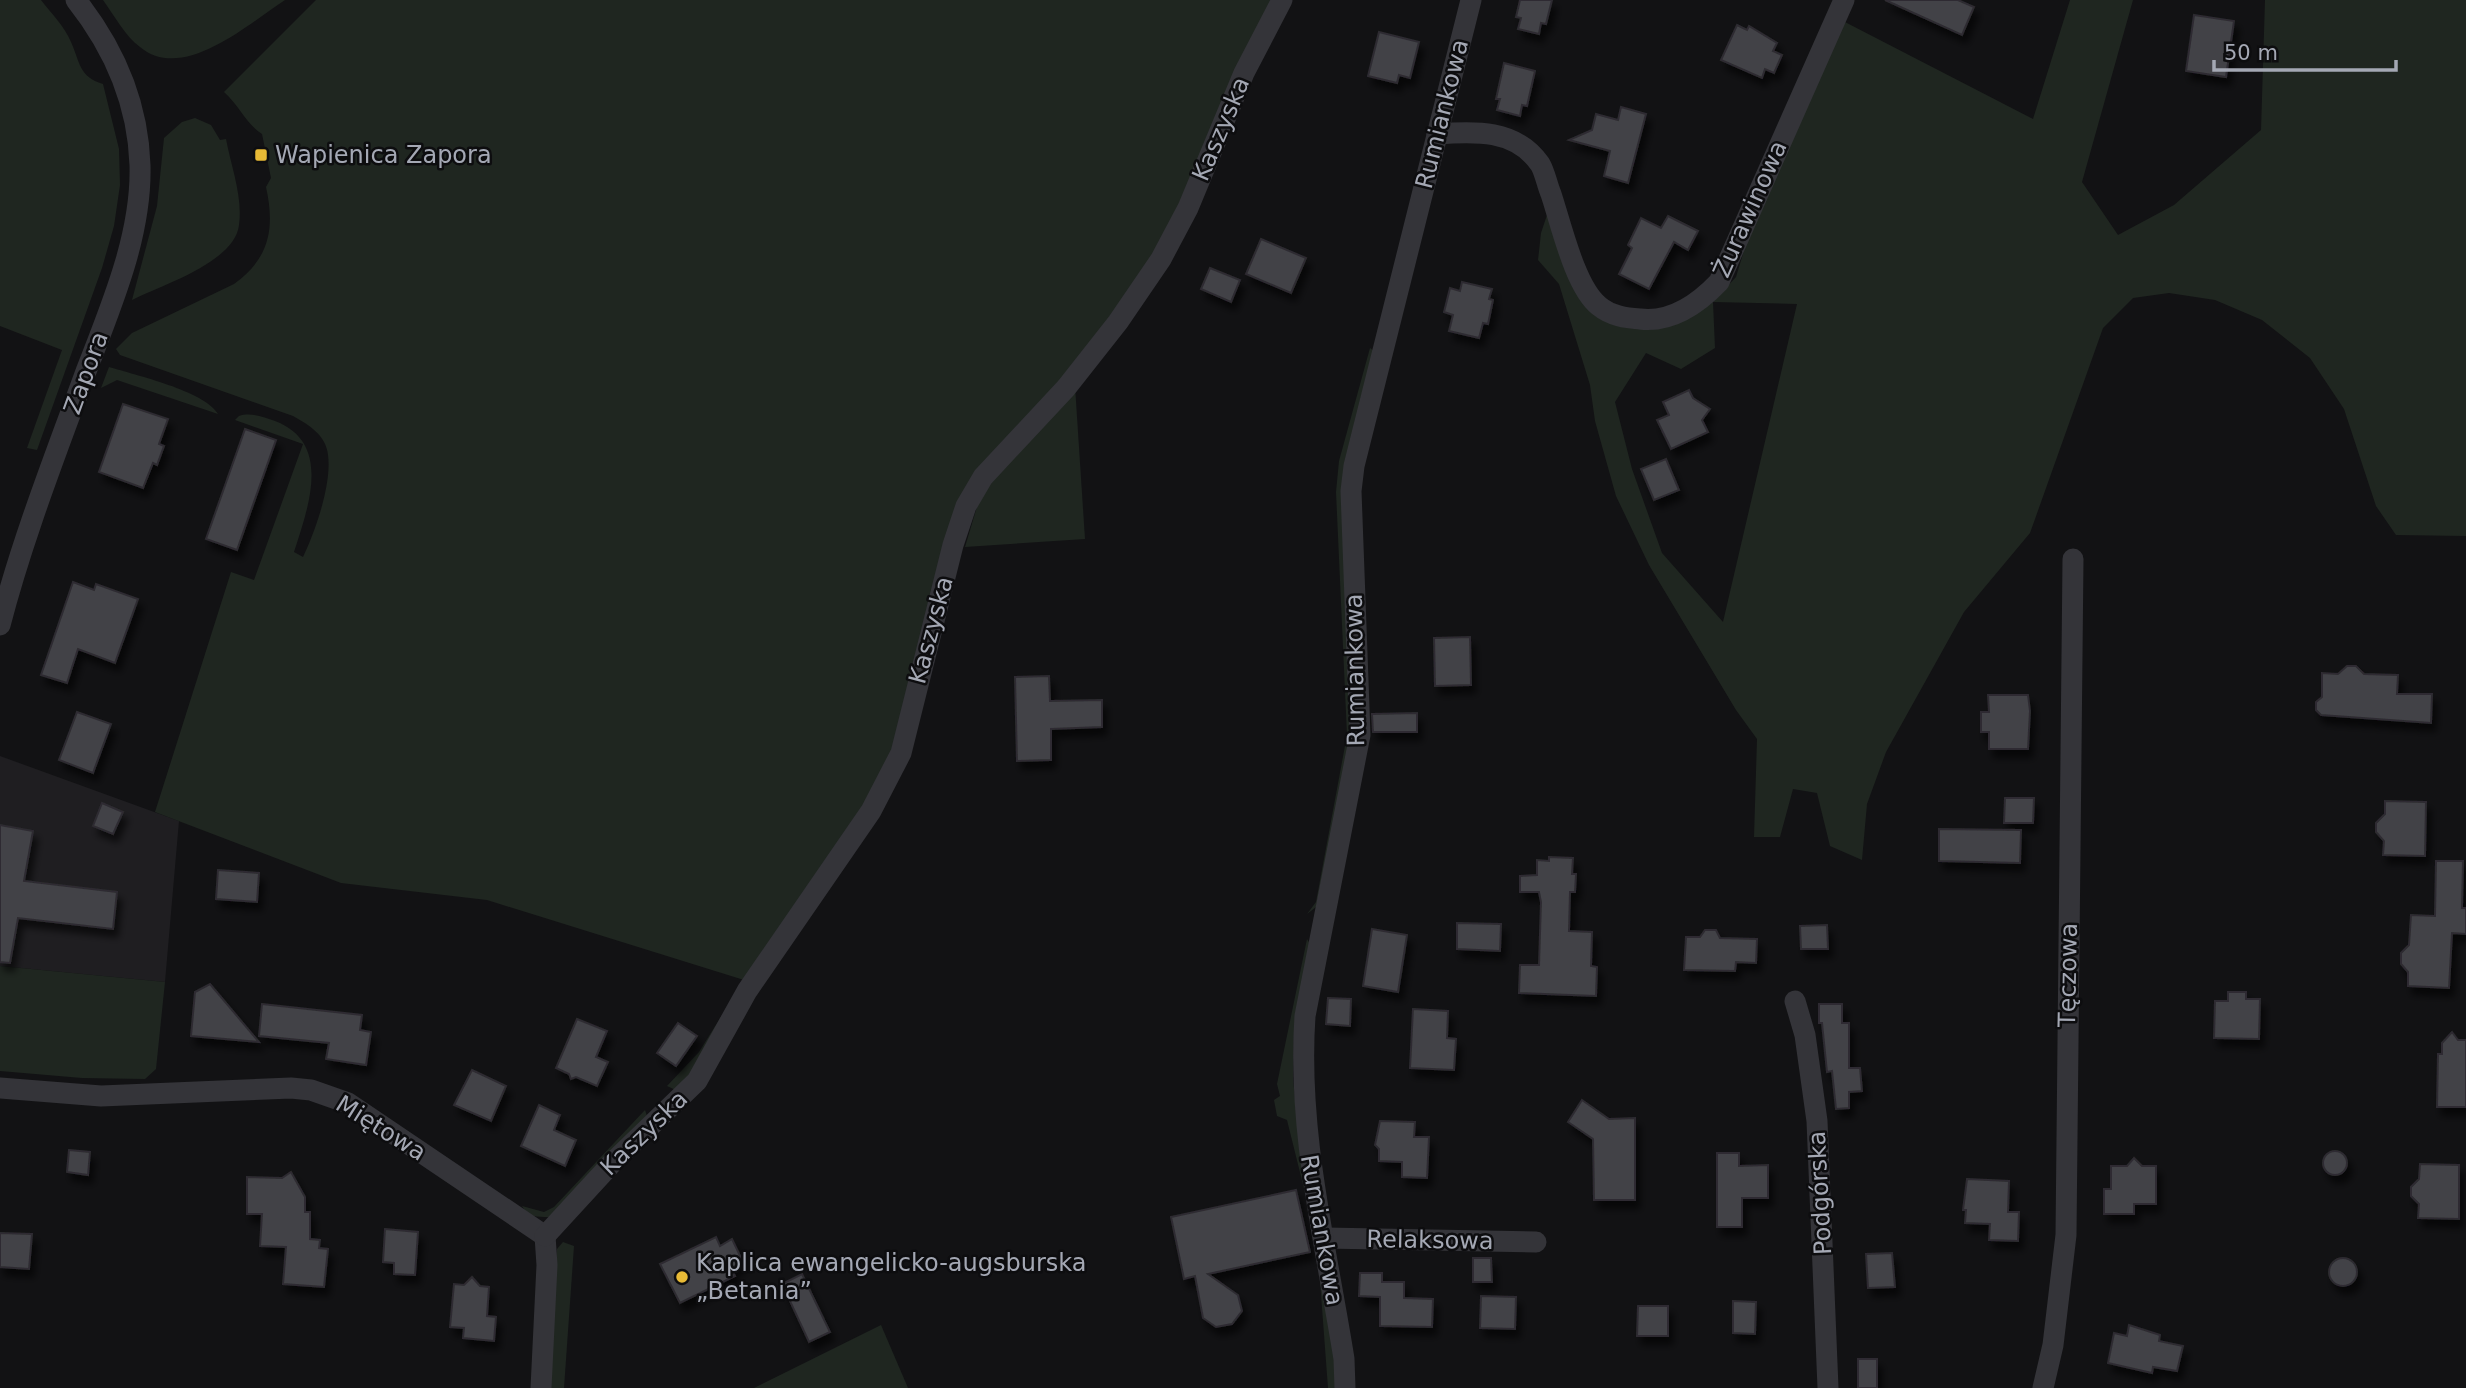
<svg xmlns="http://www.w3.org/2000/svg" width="2466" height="1388" viewBox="0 0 2466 1388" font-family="'DejaVu Sans',sans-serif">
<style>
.built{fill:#1f1e21}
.green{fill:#1f2620;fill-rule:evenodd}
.building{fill:#424247;stroke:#2d2c30;stroke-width:2;filter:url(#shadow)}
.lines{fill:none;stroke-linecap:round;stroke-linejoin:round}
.minor{stroke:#343439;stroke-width:21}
.poi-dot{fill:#e8ba36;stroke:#0d0d0f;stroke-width:2.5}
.labels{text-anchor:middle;stroke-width:5;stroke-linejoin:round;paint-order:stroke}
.street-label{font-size:24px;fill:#a4a8b4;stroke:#0d0d0f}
.poi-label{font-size:24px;fill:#a4a8b4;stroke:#0d0d0f;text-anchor:start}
</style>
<defs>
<filter id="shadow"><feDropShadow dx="4.5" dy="8" stdDeviation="3.5" flood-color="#0009"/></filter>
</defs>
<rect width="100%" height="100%" fill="#121214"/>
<polygon class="built" points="0,756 179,821 165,982 0,966"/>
<g class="green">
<path d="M0,0H41C51,13 65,27 71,42C80,62 79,77 103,84L119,149L120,185L114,226L102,268L37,450L27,448L62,350L0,326Z"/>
<path d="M103,0H285C248,24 183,83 140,47C125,36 114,15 103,0Z"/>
<path d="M316,0H1275L1182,203L1114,320L980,475L890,764L680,1092L667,1086L699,1052L744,980L487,900L341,883L155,812L231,572L254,580L303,444L235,420L239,416C251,412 263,417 275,421C333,443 308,508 294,552L303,557C315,532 332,484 328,455C326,435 309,425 293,416L120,355L116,349L132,333L234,284C270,258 275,228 266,187L271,178L262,134C246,124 239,105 224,92Z"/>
<path d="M2070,0H2133L2082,182L2118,235L2174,205L2261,130L2265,0H2466V536L2396,535L2376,506L2344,409L2310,358L2262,320L2215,300L2169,293L2133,298L2103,328L2030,533L1964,612L1886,752L1867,804L1862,860L1830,846L1817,793L1793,789L1780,837H1754L1757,739L1736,710L1649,565L1616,496L1595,421L1590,385L1559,284L1538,260L1541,233L1550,206L1578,290L1618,325L1648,330L1677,322L1713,302L1736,277L1746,244L1843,21L2033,119ZM1713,302L1797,304L1723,622L1662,553L1632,469L1615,402L1646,353L1681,369L1715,348Z"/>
<path d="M195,118L211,125L220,140L226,139C231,166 243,197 239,225C235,262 162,285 132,300L157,206L164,138L182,122Z"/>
<polygon points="1370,348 1375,352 1360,400 1351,738 1316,907 1307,914 1316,902 1347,735 1336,492 1339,461"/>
<path d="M109,367C135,375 205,391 218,414L117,380L101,388Z"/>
<polygon points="1075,386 1085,539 965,547 979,500 1005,462"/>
<polygon points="1307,939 1310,944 1294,1033 1293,1078 1299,1139 1338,1359 1339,1388 1328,1388 1317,1241 1287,1120 1277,1116 1274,1100 1280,1096 1277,1084"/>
<polygon points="0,966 165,982 156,1069 145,1079 82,1078 0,1071"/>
<path d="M645,1110L647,1116L549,1217C537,1217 528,1217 522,1206L544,1212L554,1207Z"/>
<polygon points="563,1242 574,1246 564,1388 548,1388 557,1249"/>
<polygon points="881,1325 908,1388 754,1388"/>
</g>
<g class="building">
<polygon points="1520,0 1552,0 1546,24 1541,23 1539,34 1518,29 1521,18 1516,17"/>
<polygon points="1885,0 1958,0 1974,7 1962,35"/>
<polygon points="2194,15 2234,21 2226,77 2186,71"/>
<polygon points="1737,25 1747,30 1749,26 1777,43 1773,51 1782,55 1774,73 1765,69 1762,78 1721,60"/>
<polygon points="1379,32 1419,42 1410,78 1399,75 1397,83 1368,76"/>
<polygon points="1504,63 1535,71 1527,106 1522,105 1520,116 1497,110 1500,99 1496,99"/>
<polygon points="1621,107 1646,114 1628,183 1604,176 1610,151 1569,140 1592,130 1596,114 1618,120"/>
<polygon points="1668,216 1698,231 1688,250 1674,242 1649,289 1619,274 1632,248 1628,245 1641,218 1661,228"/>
<polygon points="1261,239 1306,258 1291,293 1246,274"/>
<polygon points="1210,268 1240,280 1231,302 1201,289"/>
<polygon points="1462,282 1492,289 1489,299 1493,300 1488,324 1483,323 1479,338 1449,331 1453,315 1444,312 1450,288 1460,291"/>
<polygon points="1689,390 1693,398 1710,409 1702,420 1708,432 1671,449 1657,420 1669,415 1663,402"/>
<polygon points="123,404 168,419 159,444 164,446 157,465 153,463 143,488 99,472"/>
<polygon points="245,429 276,440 237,550 206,539"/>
<polygon points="1666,459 1679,490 1654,500 1641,469"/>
<polygon points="73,582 94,590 96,584 138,599 115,663 78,649 67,683 41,675"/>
<polygon points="1470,637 1471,685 1435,686 1434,638"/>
<polygon points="2347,666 2356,666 2364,674 2398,675 2397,694 2432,694 2431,723 2321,715 2316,710 2316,702 2322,697 2322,673 2338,674"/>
<polygon points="1049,676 1050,701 1102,700 1102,727 1051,729 1051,760 1017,761 1015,677"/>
<polygon points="1988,695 2028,695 2030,711 2028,749 1989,749 1989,732 1981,732 1981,712 1989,712"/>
<polygon points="77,712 111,724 93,773 59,760"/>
<polygon points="1417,713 1417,732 1373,732 1372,714"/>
<polygon points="2005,798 2034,798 2033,823 2004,823"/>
<polygon points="2385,801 2426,802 2425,856 2383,855 2384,841 2376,832 2376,823 2385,814"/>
<polygon points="102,803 123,812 113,834 93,826"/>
<polygon points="0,825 33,831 24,881 117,892 113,929 18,918 10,963 0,962"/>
<polygon points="1939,829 2021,830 2020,863 1939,861"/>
<polygon points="1549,857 1573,858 1572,874 1576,874 1575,892 1570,892 1569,931 1592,932 1591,966 1597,967 1596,996 1519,993 1520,965 1539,965 1541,902 1539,892 1520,892 1520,876 1537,875 1537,860 1549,861"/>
<polygon points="2436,861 2463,861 2462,908 2466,908 2466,934 2452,933 2449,988 2408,986 2408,972 2401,964 2401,953 2409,945 2411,915 2435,916"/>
<polygon points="218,870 259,873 257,902 216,899"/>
<polygon points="1457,923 1501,924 1500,951 1457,949"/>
<polygon points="1827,925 1828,949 1801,949 1800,926"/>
<polygon points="1372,929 1407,935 1398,992 1363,986"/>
<polygon points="1705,930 1716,930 1720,938 1757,939 1756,963 1736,962 1735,971 1684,970 1686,937 1700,937"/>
<polygon points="210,984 259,1042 191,1036 195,992"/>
<polygon points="2228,992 2246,992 2246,999 2260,999 2259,1039 2214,1038 2215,1001 2228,1001"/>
<polygon points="1328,998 1351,999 1350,1026 1326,1024"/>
<polygon points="262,1004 362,1015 360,1030 371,1032 366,1065 326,1059 329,1043 259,1036"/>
<polygon points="1819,1004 1842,1004 1842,1023 1849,1023 1849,1068 1860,1068 1862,1091 1849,1092 1849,1108 1836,1109 1832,1071 1827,1072 1822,1023 1819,1023"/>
<polygon points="1413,1009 1448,1011 1447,1038 1456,1039 1454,1070 1410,1068"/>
<polygon points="577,1019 607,1031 596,1057 608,1062 597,1086 576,1077 571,1079 569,1074 556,1068"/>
<polygon points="678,1023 697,1036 676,1066 657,1053"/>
<polygon points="2452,1032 2458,1040 2466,1040 2466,1107 2437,1107 2438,1054 2442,1054 2442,1043"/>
<polygon points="472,1070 506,1086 491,1121 454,1105"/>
<polygon points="1582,1100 1609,1119 1635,1118 1635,1200 1594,1200 1593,1139 1568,1122"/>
<polygon points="539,1105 560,1115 554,1130 576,1140 565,1166 521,1146"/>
<polygon points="1380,1121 1415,1122 1414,1137 1429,1137 1427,1178 1402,1177 1402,1162 1379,1161 1379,1149 1375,1145"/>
<polygon points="69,1150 90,1152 88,1175 67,1172"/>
<circle cx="2335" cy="1163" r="12"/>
<polygon points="1717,1153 1739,1153 1739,1166 1768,1165 1768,1198 1742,1198 1742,1227 1717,1227"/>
<polygon points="2134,1158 2142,1166 2156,1166 2156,1204 2134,1204 2134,1214 2104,1214 2104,1189 2111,1189 2111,1166 2127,1166"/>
<polygon points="2420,1164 2459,1165 2459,1219 2418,1218 2419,1204 2411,1196 2411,1187 2419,1179"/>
<polygon points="291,1172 305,1197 305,1212 310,1212 310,1239 320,1240 319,1248 328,1249 324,1287 283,1284 286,1247 260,1246 262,1214 247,1214 247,1177 282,1178"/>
<polygon points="1967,1179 2009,1181 2008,1212 2019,1212 2018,1241 1989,1240 1990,1224 1965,1223 1966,1210 1963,1210"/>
<polygon points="1296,1190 1310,1252 1208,1274 1238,1295 1242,1311 1232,1324 1216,1327 1203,1318 1195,1276 1184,1279 1171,1217"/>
<polygon points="385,1229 418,1232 415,1275 394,1274 394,1263 383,1262"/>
<polygon points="0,1233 32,1234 29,1269 0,1267"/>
<polygon points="716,1237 720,1246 732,1239 743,1262 731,1268 735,1276 680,1303 660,1264"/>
<polygon points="1892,1253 1895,1287 1868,1288 1866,1254"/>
<circle cx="2343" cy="1272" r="14"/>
<polygon points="1473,1258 1491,1258 1492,1282 1473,1282"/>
<polygon points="1360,1273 1382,1273 1382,1282 1404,1282 1404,1298 1433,1299 1432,1327 1380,1326 1380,1297 1359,1296"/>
<polygon points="802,1274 830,1332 809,1342 782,1284"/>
<polygon points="472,1277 480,1286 489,1287 487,1316 496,1317 494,1341 463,1338 464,1328 450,1327 454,1284 464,1285"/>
<polygon points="1481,1296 1516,1297 1515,1329 1480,1328"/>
<polygon points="1733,1301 1756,1302 1755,1334 1733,1333"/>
<polygon points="1638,1306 1668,1306 1668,1336 1637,1336"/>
<polygon points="2129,1325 2160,1335 2159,1341 2183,1346 2177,1371 2153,1367 2152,1373 2108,1363 2114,1333 2127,1336"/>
<rect x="1858" y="1359" width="19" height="29"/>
</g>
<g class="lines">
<g class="minor">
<path d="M1437,134C1474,131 1516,129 1540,164C1545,172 1547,185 1551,194C1561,224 1575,287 1599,306C1611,316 1626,318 1640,319C1672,323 1698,304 1719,282L1844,0"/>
<path d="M0,625C22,540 55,456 85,374C110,309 142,236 140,165C138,104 114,48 76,0"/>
<polyline points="1795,1001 1805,1035 1817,1121 1828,1388"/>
<polyline points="0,1088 101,1096 291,1088 311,1090 348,1103 545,1236 547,1265 541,1388"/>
<polyline points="545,1236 613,1162 697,1081 747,991 871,811 901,753 953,545 966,506 983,477 1066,388 1118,322 1161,259 1188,208 1244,73 1282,0"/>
<polyline points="1325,1238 1536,1242"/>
<path d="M1345,1388L1344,1359C1326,1245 1297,1132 1305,1016L1360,735L1351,491L1354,466L1471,0"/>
<polyline points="2043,1388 2053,1345 2066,1235 2073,559"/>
</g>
</g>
<g class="poi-dot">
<rect x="254" y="148" width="14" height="14" rx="3.5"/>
<circle cx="682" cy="1277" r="7"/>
</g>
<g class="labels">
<g class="street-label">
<text transform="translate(1442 114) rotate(-76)" y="8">Rumiankowa</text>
<text transform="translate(1221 129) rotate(-67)" y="8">Kaszyska</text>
<text transform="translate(1750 209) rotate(-66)" y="8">Żurawinowa</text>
<text transform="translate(86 373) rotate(-70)" y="8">Zapora</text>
<text transform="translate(931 630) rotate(-75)" y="8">Kaszyska</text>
<text transform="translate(1355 670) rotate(-91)" y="8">Rumiankowa</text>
<text transform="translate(2068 975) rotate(-89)" y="8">Tęczowa</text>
<text transform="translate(381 1128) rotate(32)" y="8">Miętowa</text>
<text transform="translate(644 1133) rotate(-44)" y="8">Kaszyska</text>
<text transform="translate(1820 1193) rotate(-93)" y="8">Podgórska</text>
<text transform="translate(1322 1230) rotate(80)" y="8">Rumiankowa</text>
<text transform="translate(1430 1240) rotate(1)" y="8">Relaksowa</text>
</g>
<g class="poi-label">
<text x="275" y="163">Wapienica Zapora</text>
<text x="696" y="1271">Kaplica ewangelicko-augsburska<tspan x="696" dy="28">„Betania”</tspan></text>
</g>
</g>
<path d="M2214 60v10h182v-10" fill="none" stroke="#a4a8b4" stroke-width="3.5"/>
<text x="2224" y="60" font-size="21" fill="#a4a8b4" stroke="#0d0d0f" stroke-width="5" paint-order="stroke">50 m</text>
</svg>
